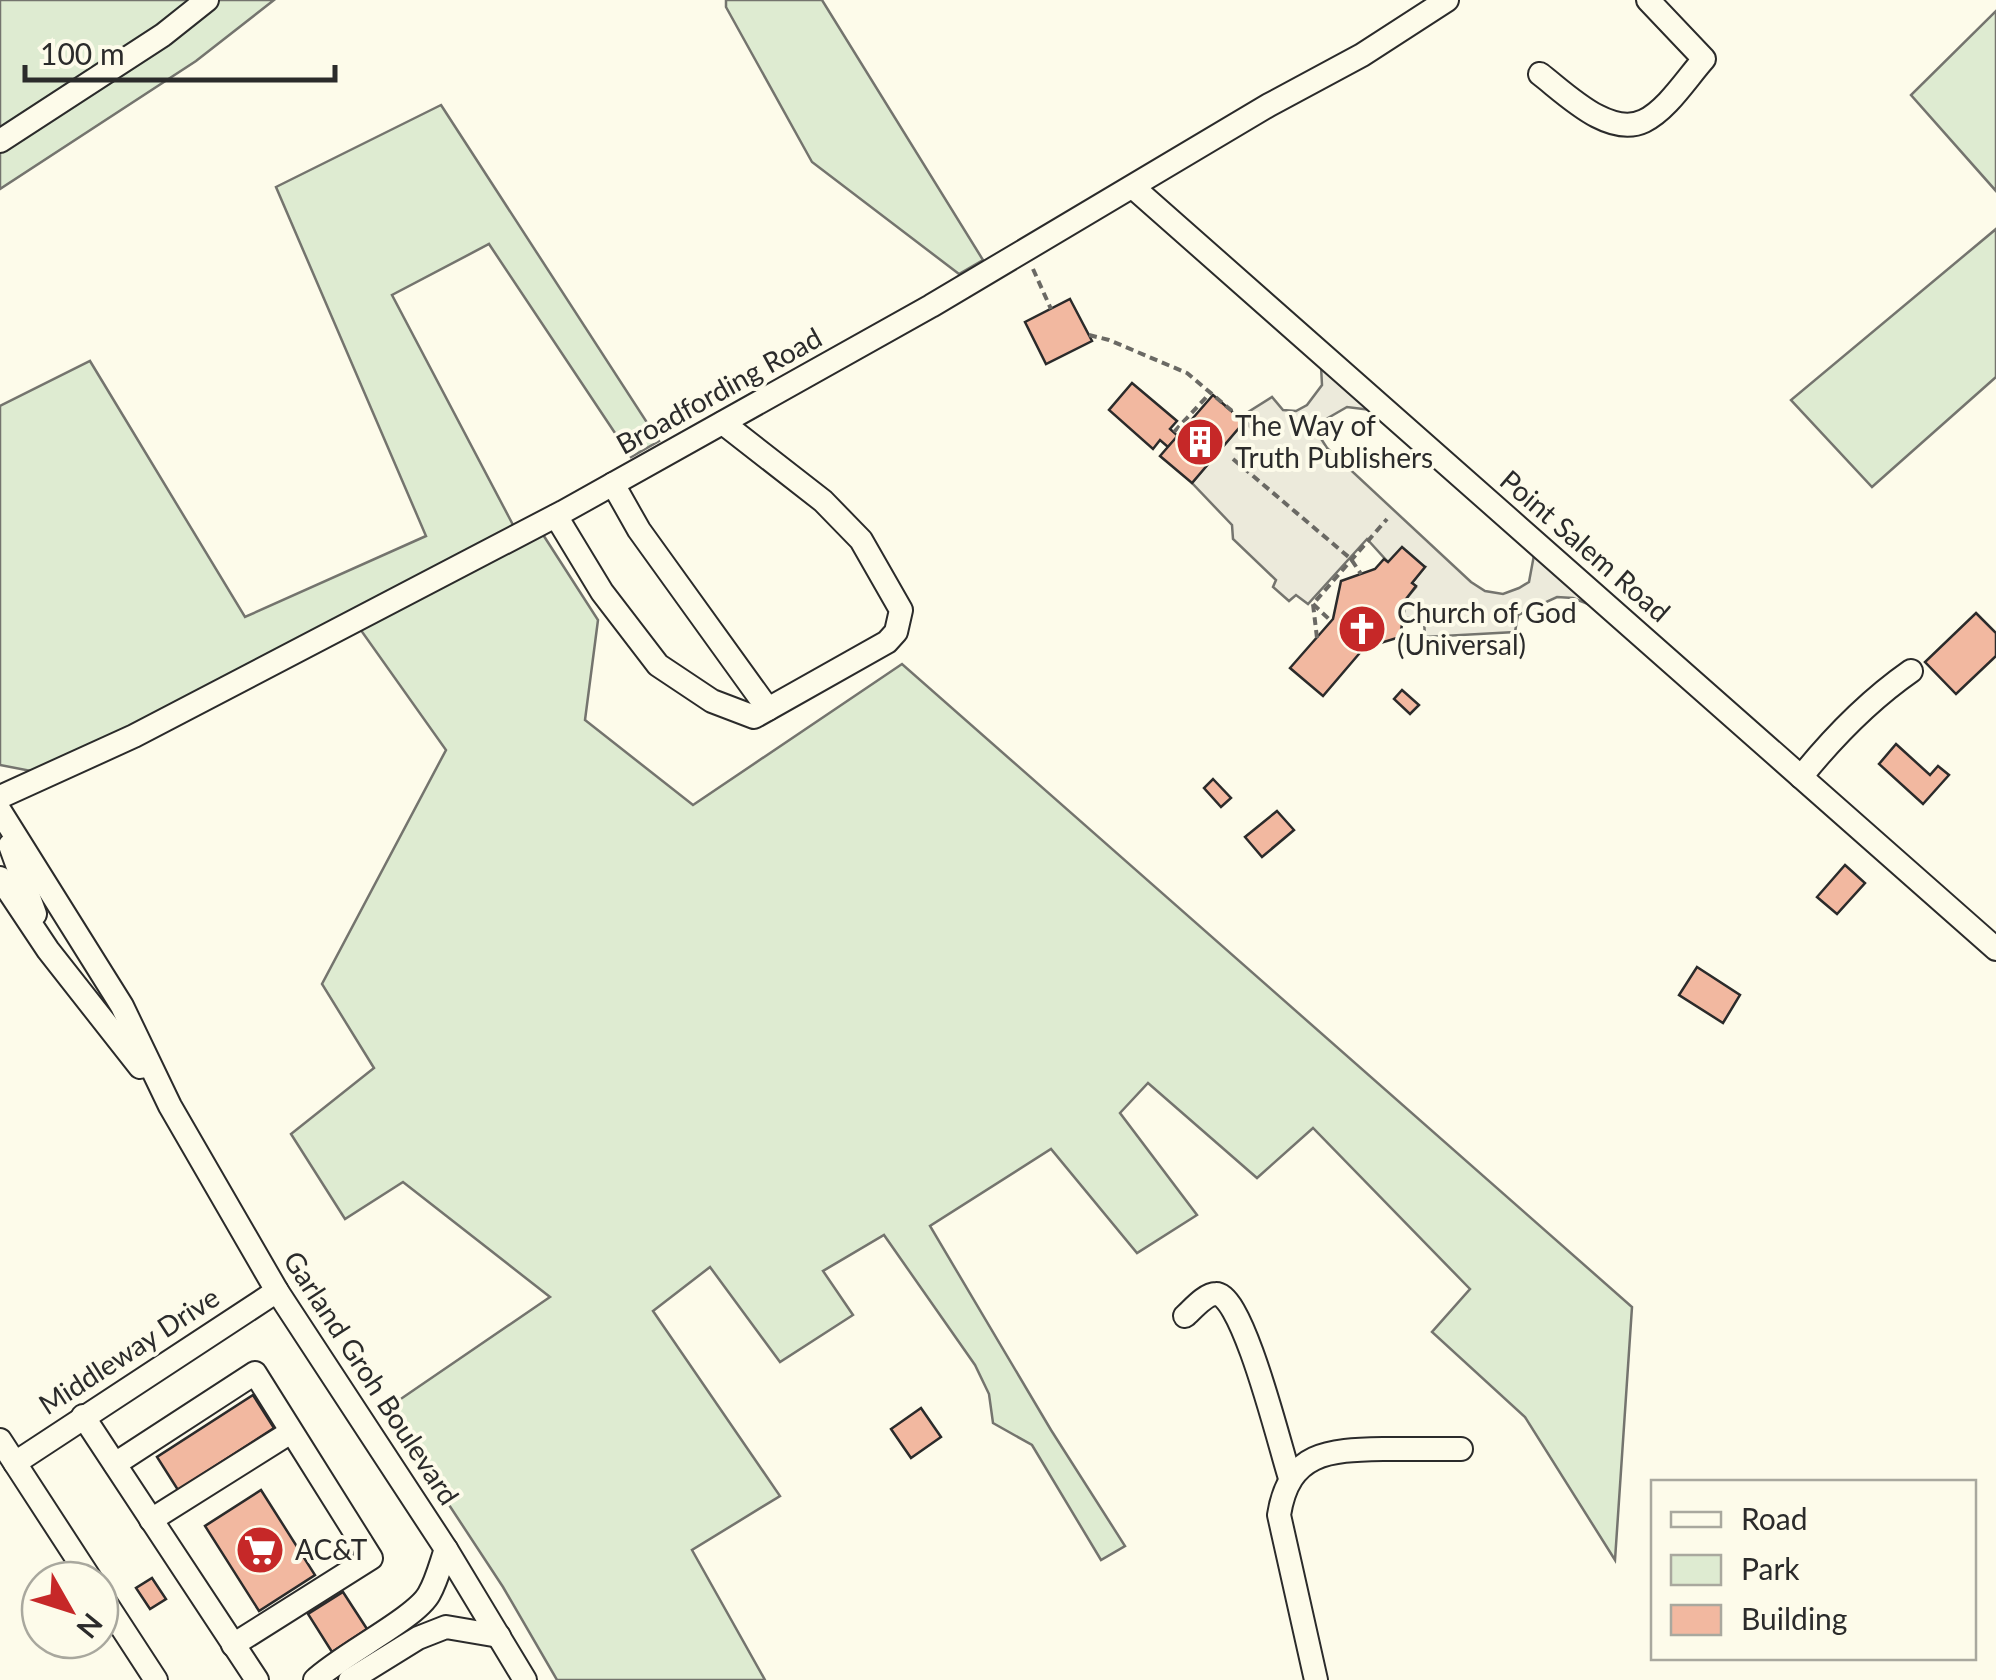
<svg xmlns="http://www.w3.org/2000/svg" width="1996" height="1680" viewBox="0 0 1996 1680" font-family="Lato,sans-serif">
<style>
.green{fill:#deebd1;stroke:#74746e;stroke-width:2.5}
.parking{fill:#eceadb;stroke:#74746e;stroke-width:2.5}
.building{fill:#f2b8a0;stroke:#2b2b2b;stroke-width:2.5}
.lines{fill:none;stroke-linecap:round;stroke-linejoin:round}
.minor-casing{stroke:#2b2b2b;stroke-width:26}
.path{stroke:#6a6964;stroke-width:4;stroke-dasharray:8 5;stroke-linecap:butt}
.minor{stroke:#fdfbea;stroke-width:22}
.labels{text-anchor:middle;stroke-width:8;stroke-linejoin:round;paint-order:stroke}
.street-label{font-size:28px;fill:#2b2b2b;stroke:#fdfbea}
.poi-label{font-size:28px;fill:#2b2b2b;stroke:#fdfbea;text-anchor:start}
</style>
<rect width="100%" height="100%" fill="#fdfbea"/>
<g class="green">
<polygon points="0,0 274,0 196,61 0,189"/>
<polygon points="726,0 822,0 983,260 959,274 812,162 726,7"/>
<polygon points="1996,11 1996,191 1911,95"/>
<polygon points="441,105 659,441 631,457 489,244 392,295 521,540 540,530 598,620 585,720 693,805 902,664 1632,1307 1615,1560 1525,1417 1432,1332 1470,1289 1313,1128 1257,1178 1148,1083 1120,1113 1197,1215 1137,1253 1051,1149 930,1226 1051,1430 1125,1546 1101,1560 1032,1445 993,1423 989,1394 975,1365 884,1235 823,1271 853,1315 780,1362 710,1267 653,1311 780,1496 692,1550 765,1680 557,1680 503,1587 386,1409 550,1297 403,1182 345,1219 291,1134 374,1068 322,984 446,750 358,626 62,777 0,765 0,406 90,361 245,617 426,536 276,187"/>
<polygon points="1996,229 1996,377 1872,487 1791,400"/>
</g>
<polygon class="parking" points="1321,366 1371,410 1347,407 1321,422 1318,434 1327,448 1471,582 1485,591 1503,594 1519,588 1529,582 1534,555 1593,606 1573,598 1557,597 1518,615 1515,632 1425,637 1424,620 1403,617 1406,599 1416,587 1412,583 1425,567 1388,562 1367,539 1308,604 1296,595 1289,601 1273,587 1276,580 1233,539 1232,525 1192,483 1244,422 1245,414 1272,397 1283,410 1296,411 1307,405 1322,385"/>
<g class="building">
<polygon points="1070,299 1092,341 1046,364 1025,322"/>
<polygon points="1132,383 1177,421 1170,429 1178,436 1168,447 1160,440 1153,449 1109,410"/>
<polygon points="1213,395 1244,422 1192,483 1160,456"/>
<polygon points="1402,547 1425,567 1412,583 1416,586 1406,599 1400,637 1364,648 1323,696 1290,668 1333,619 1341,581 1375,569 1384,559 1388,562"/>
<polygon points="1976,613 1996,633 1996,656 1956,694 1925,662"/>
<polygon points="1402,690 1419,705 1410,714 1394,699"/>
<polygon points="1896,744 1930,775 1938,766 1949,775 1923,804 1879,764"/>
<polygon points="1213,779 1231,798 1221,807 1204,788"/>
<polygon points="1277,811 1294,830 1262,857 1245,837"/>
<polygon points="1845,865 1865,883 1837,914 1817,897"/>
<polygon points="1697,967 1740,995 1723,1023 1679,995"/>
<polygon points="253,1395 274,1428 178,1490 157,1457"/>
<polygon points="921,1408 941,1437 911,1458 891,1429"/>
<polygon points="261,1490 315,1575 259,1611 205,1526"/>
<polygon points="152,1578 166,1599 150,1609 136,1588"/>
<polygon points="343,1592 367,1629 332,1652 308,1614"/>
</g>
<g class="lines">
<g class="minor-casing">
<g id="minor">
<path d="M1540,74C1565,93 1609,138 1644,121C1667,110 1687,78 1704,59L1648,0"/>
<polyline points="0,141 163,35 207,0"/>
<polyline points="1134,188 1996,949"/>
<polyline points="613,484 639,530 768,709"/>
<polyline points="556,516 602,592 658,665 712,701 754,717 887,642 896,632 901,610 861,540 823,501 723,423"/>
<path d="M1801,777C1834,736 1868,701 1911,671"/>
<polyline points="0,797 134,736 563,512 931,306 1269,105 1362,55 1447,0"/>
<polyline points="0,811 122,1006 170,1106 277,1291 446,1549 525,1680"/>
<polyline points="10,845 35,914"/>
<polyline points="0,878 48,950 140,1067"/>
<path d="M1185,1316C1192,1310 1205,1294 1216,1294C1243,1293 1281,1451 1290,1478"/>
<polyline points="83,1416 257,1680"/>
<polyline points="0,1440 91,1580"/>
<polyline points="15,1463 277,1291"/>
<polyline points="115,1464 255,1373 371,1558 233,1645"/>
<polyline points="151,1520 291,1432"/>
<polyline points="100,1594 156,1680"/>
<path d="M315,1680C341,1655 416,1618 429,1594C437,1580 441,1563 446,1549"/>
<polyline points="350,1680 418,1638 446,1627 499,1636"/>
<path d="M1316,1680L1279,1515C1289,1452 1328,1450 1383,1449C1409,1449 1435,1449 1461,1449"/>
</g>
</g>
<g class="path">
<polyline points="1033,269 1051,309"/>
<polyline points="1089,335 1109,340 1187,373 1257,432"/>
<polyline points="1174,432 1211,392"/>
<polyline points="1233,459 1351,559 1361,574"/>
<polyline points="1313,604 1331,621"/>
<polyline points="1317,638 1313,604 1387,519"/>
</g>
<use href="#minor" class="minor"/>
</g>
<defs>
<g id="building-disc" transform="scale(2.5)"><circle r="9.5" fill="#c62828" stroke="#fdfbea"/><path d="M-4-6H4V6H1V3H-1V6H-4ZM-2.5-4.3h1.7v1.8h-1.7ZM.8-4.3h1.7v1.8H.8ZM-2.5-1h1.7V.8h-1.7ZM.8-1h1.7V.8H.8Z" fill="#fff"/></g>
<g id="church-disc" transform="scale(2.5)"><circle r="9.5" fill="#c62828" stroke="#fdfbea"/><path d="M-1.2-6h2.4v3.5h3.3v2.4h-3.3V6h-2.4V-.1h-3.3v-2.4h3.3Z" fill="#fff"/></g>
<g id="supermarket-disc" transform="scale(2.5)"><circle r="9.5" fill="#c62828" stroke="#fdfbea"/><path d="M-6-5.5h2.5l.6 2H6L4.5 2H-2.5L-4.4-4H-6ZM-1.5 3.2a1.3 1.3 0 1 0 .1 0ZM3 3.2a1.3 1.3 0 1 0 .1 0Z" fill="#fff"/></g>
</defs>
<g fill-rule="evenodd">
<use href="#building-disc" x="1200" y="442"/>
<use href="#church-disc" x="1362" y="629"/>
<use href="#supermarket-disc" x="260" y="1550"/>
</g>
<g class="labels">
<g class="street-label">
<text transform="translate(719 391) rotate(-29)" y="10">Broadfording Road</text>
<text transform="translate(1585 546) rotate(41)" y="10">Point Salem Road</text>
<text transform="translate(129 1351) rotate(-33)" y="10">Middleway Drive</text>
<text transform="translate(371 1378) rotate(57)" y="10">Garland Groh Boulevard</text>
</g>
<g class="poi-label">
<text x="1235" y="436">The Way of<tspan x="1235" dy="32">Truth Publishers</tspan></text>
<text x="1397" y="623">Church of God<tspan x="1397" dy="32">(Universal)</tspan></text>
<text x="295" y="1560">AC&amp;T</text>
</g>
</g>
<rect x="1651" y="1480" width="325" height="180" fill="#fdfbea" stroke="#a9a89e" stroke-width="2.5"/>
<rect x="1671" y="1512" width="50" height="15" fill="#fdfbea" stroke="#a9a89e" stroke-width="2.5"/>
<text x="1741" y="1530" font-size="30" fill="#2b2b2b">Road</text>
<rect x="1671" y="1555" width="50" height="30" fill="#deebd1" stroke="#a9a89e" stroke-width="2.5"/>
<text x="1741" y="1580" font-size="30" fill="#2b2b2b">Park</text>
<rect x="1671" y="1605" width="50" height="30" fill="#f2b8a0" stroke="#a9a89e" stroke-width="2.5"/>
<text x="1741" y="1630" font-size="30" fill="#2b2b2b">Building</text>
<g transform="translate(70 1610) rotate(129)"><circle r="48" fill="#fdfbea" stroke="#a9a89e" stroke-width="2.5"/>
<path d="M0-8L18 38L0 25L-18 38Z" fill="#c62828"/>
<text y="-15" font-size="28" font-weight="bold" text-anchor="middle" fill="#2b2b2b">N</text>
</g>
<path d="M25 65v15h310v-15" fill="none" stroke="#2b2b2b" stroke-width="5"/>
<text x="40" y="65" font-size="30" fill="#2b2b2b" stroke="#fdfbea" stroke-width="8" paint-order="stroke">100 m</text>
</svg>
